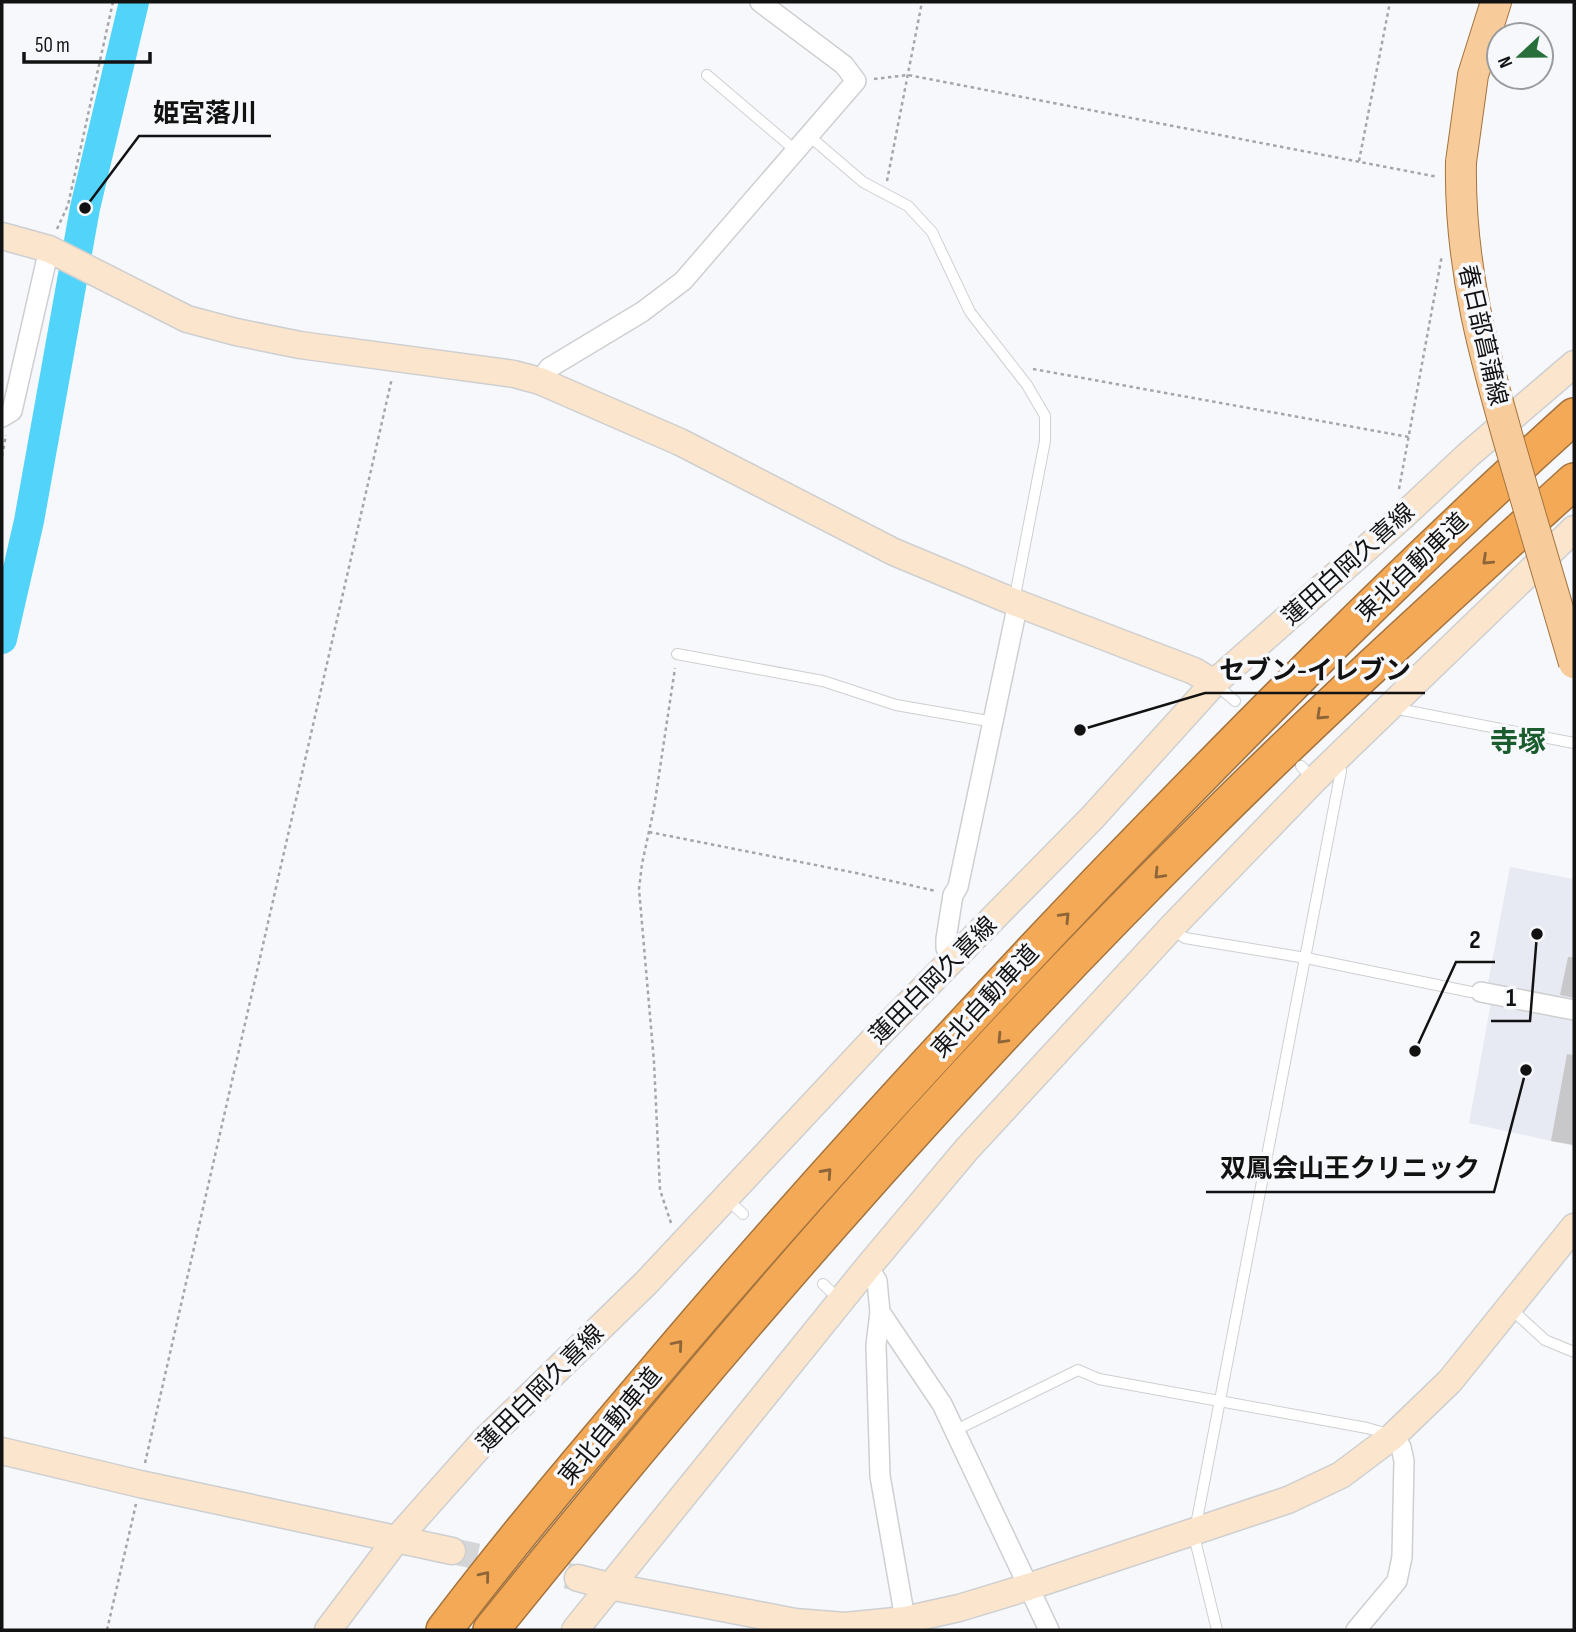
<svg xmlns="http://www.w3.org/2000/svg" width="1576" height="1632" viewBox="0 0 1576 1632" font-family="'Sofia Sans Condensed','Noto Sans JP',sans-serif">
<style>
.built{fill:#e8eaf3}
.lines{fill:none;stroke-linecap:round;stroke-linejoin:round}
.river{stroke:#52d3fa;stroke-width:30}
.building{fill:#c8c7ca}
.secondary-tunnel{stroke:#d5d6d8;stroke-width:26;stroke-dasharray:26 13;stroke-linecap:butt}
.lane-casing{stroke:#cecfd1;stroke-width:12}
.street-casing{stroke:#cecfd1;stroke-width:22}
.secondary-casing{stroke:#cecfd1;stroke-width:29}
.primary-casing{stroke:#a4743f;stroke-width:32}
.highway-casing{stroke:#a4743f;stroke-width:38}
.path{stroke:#a6a6a9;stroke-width:2.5;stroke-dasharray:3.5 3.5;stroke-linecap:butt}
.lane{stroke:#fff;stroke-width:10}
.street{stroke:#fff;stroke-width:19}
.secondary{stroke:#fbe5cc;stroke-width:26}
.primary{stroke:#f8cb9a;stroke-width:30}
.highway{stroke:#f3a956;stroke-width:35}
.primary-bridge-casing{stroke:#a4743f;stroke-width:32;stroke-linecap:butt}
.primary-bridge{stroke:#f8cb9a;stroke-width:30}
.oneway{stroke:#8e6538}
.labels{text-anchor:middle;stroke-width:7;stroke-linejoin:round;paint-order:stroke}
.street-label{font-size:24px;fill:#121213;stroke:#f7f8fb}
.quarter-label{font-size:28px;font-weight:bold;fill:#1b5c2e;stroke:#f7f8fb}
.leader{fill:none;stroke:#121213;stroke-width:2.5}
.callout-dot{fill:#121213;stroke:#f7f8fb;stroke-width:2.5}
.callout-label{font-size:26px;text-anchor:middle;font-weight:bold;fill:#121213;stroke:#f7f8fb;stroke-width:7;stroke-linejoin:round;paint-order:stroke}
</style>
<rect width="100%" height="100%" fill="#f7f8fb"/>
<g class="built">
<polygon points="1510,867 1574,879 1574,1005 1487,988"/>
<polygon points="1491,1003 1574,1016 1574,1146 1469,1123"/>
</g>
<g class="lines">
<polyline class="river" points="2,639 29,521 85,208 134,2"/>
</g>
<g class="building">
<polygon points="1568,957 1574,957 1574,998 1560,995"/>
<polygon points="1567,1054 1574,1055 1574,1145 1551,1141"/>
</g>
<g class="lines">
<polyline class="secondary-tunnel" points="452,1551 578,1578"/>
<g class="lane-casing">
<g id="lane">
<polyline points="707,75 795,150"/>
<polyline points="808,135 863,182 908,206 932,232 970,312 1027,385 1045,416 1045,441 1014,601"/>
<polyline points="677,654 823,681 896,705 994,722"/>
<polyline points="1214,683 1235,701"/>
<polyline points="1398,704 1403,710 1574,743"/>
<polyline points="1301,766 1313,779"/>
<polyline points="1171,928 1185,938 1306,958 1471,992 1481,992"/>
<polyline points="726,1198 743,1214"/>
<polyline points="823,1284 840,1300"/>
<polyline points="1509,1307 1545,1340 1574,1352"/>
<polyline points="954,1431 1078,1370 1099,1379 1367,1428 1388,1434"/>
<polyline points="1217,1630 1196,1544 1195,1530 1341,771 1338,760"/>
</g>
</g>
<g class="street-casing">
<g id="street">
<polyline points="540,381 549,368 642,312 683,281 856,81 844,65 760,2"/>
<polyline points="2,417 12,411 49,249"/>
<polyline points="953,960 946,948 946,939 953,895 958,887 1018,603"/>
<polyline points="1481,992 1574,1010"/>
<polyline points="868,1267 877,1281 880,1312 876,1345 880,1476 907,1630"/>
<polyline points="880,1312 942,1404 1049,1630"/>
<polyline points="1356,1630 1397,1581 1402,1557 1404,1461 1401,1447 1393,1436"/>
</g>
</g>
<g class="secondary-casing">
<g id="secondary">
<polyline points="2,236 49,249 187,319 236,332 300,345 514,374 540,381 680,442 894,552 1014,602 1194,671 1214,683"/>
<polyline points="2,1451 140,1484 452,1551"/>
<polyline points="578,1578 609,1586 795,1622 845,1626 905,1620 959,1608 1028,1587 1288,1500 1341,1475 1393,1436 1450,1381 1574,1227"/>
<polyline points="328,1630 396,1540 484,1441 646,1283 880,1033 1092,818 1214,683 1403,516 1468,455 1574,364"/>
<polyline points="575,1630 868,1267 967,1149 1171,928 1314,780 1574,529"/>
</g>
</g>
<g class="primary-casing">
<polyline id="primary" points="1461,162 1473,75 1496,2"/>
</g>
<g class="highway-casing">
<g id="highway">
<path d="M444,1630C516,1535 594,1444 671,1353C808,1192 951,1036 1097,883C1252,723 1408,565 1574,416"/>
<path d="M491,1630C715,1352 949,1080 1203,829C1323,709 1449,595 1574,481"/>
</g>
</g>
<g class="path">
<polyline points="874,79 908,75 1438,177"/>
<polyline points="1359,161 1390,2"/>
<polyline points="887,181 922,2"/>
<polyline points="57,229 68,205 113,2"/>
<polyline points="1033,369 1409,437"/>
<polyline points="2,456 6,435"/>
<polyline points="1399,489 1442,255"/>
<polyline points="649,832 856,873 936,891"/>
<polyline points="671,1223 660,1190 654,1062 639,889 642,864 654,808 675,668"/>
<polyline points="145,1463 392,378"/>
<polyline points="107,1630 136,1504"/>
</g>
<use href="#lane" class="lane"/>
<use href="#street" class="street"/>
<use href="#secondary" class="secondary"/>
<use href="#primary" class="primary"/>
<use href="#highway" class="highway"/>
<g class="primary-bridge-casing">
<path id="primary-bridge" d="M1461,162C1459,268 1485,359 1514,459C1534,527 1554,595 1574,663"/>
</g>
<use href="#primary-bridge" class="primary-bridge"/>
</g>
<defs><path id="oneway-chevron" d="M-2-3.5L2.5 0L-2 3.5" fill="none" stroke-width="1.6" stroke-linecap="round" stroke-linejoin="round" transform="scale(1.75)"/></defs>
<g class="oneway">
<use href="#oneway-chevron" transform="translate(1487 560) rotate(137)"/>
<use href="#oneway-chevron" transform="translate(1321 715) rotate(137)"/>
<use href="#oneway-chevron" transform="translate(1159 874) rotate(134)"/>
<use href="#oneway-chevron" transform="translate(1065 917) rotate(-46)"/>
<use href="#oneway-chevron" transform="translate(1002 1039) rotate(133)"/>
<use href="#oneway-chevron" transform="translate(827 1173) rotate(-48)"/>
<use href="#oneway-chevron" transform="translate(678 1345) rotate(-50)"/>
<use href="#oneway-chevron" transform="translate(485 1576) rotate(-51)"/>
</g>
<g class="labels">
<g class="street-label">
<text transform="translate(1483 335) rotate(77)" y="8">春日部菖蒲線</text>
<text transform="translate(1348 564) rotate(-42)" y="8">蓮田白岡久喜線</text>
<text transform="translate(1412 567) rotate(-44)" y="8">東北自動車道</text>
<text transform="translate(933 980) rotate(-45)" y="8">蓮田白岡久喜線</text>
<text transform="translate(985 1001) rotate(-47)" y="8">東北自動車道</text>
<text transform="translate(540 1388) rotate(-45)" y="8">蓮田白岡久喜線</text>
<text transform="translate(610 1426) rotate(-50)" y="8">東北自動車道</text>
</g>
<g class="quarter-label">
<text x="1518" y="751">寺塚</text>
</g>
</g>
<path class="leader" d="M85 208L139 136H271M1080 730L1205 693H1425M1415 1051L1456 962H1495M1537 934L1530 1021H1491M1526 1070L1494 1192H1206"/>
<g class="callout-dot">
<circle cx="85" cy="208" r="7"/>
<circle cx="1080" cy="730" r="7"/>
<circle cx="1415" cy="1051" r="7"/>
<circle cx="1537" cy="934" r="7"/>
<circle cx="1526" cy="1070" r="7"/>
</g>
<g class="callout-label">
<text x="205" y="122">姫宮落川</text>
<text x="1315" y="679">セブン-イレブン</text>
<text x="1475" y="948">2</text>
<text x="1511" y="1006">1</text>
<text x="1350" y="1177">双鳳会山王クリニック</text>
</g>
<rect width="1576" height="1632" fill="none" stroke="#121213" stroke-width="7"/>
<g transform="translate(1520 56) rotate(248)"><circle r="33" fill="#f7f8fb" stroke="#9b9c9e" stroke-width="2"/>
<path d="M0-5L12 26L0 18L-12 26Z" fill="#296f3b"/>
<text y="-10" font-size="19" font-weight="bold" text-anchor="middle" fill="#121213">N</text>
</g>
<path d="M24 52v10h126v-10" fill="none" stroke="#121213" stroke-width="3.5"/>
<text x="35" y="52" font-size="21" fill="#121213" stroke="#f7f8fb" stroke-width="5" paint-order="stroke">50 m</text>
</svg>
